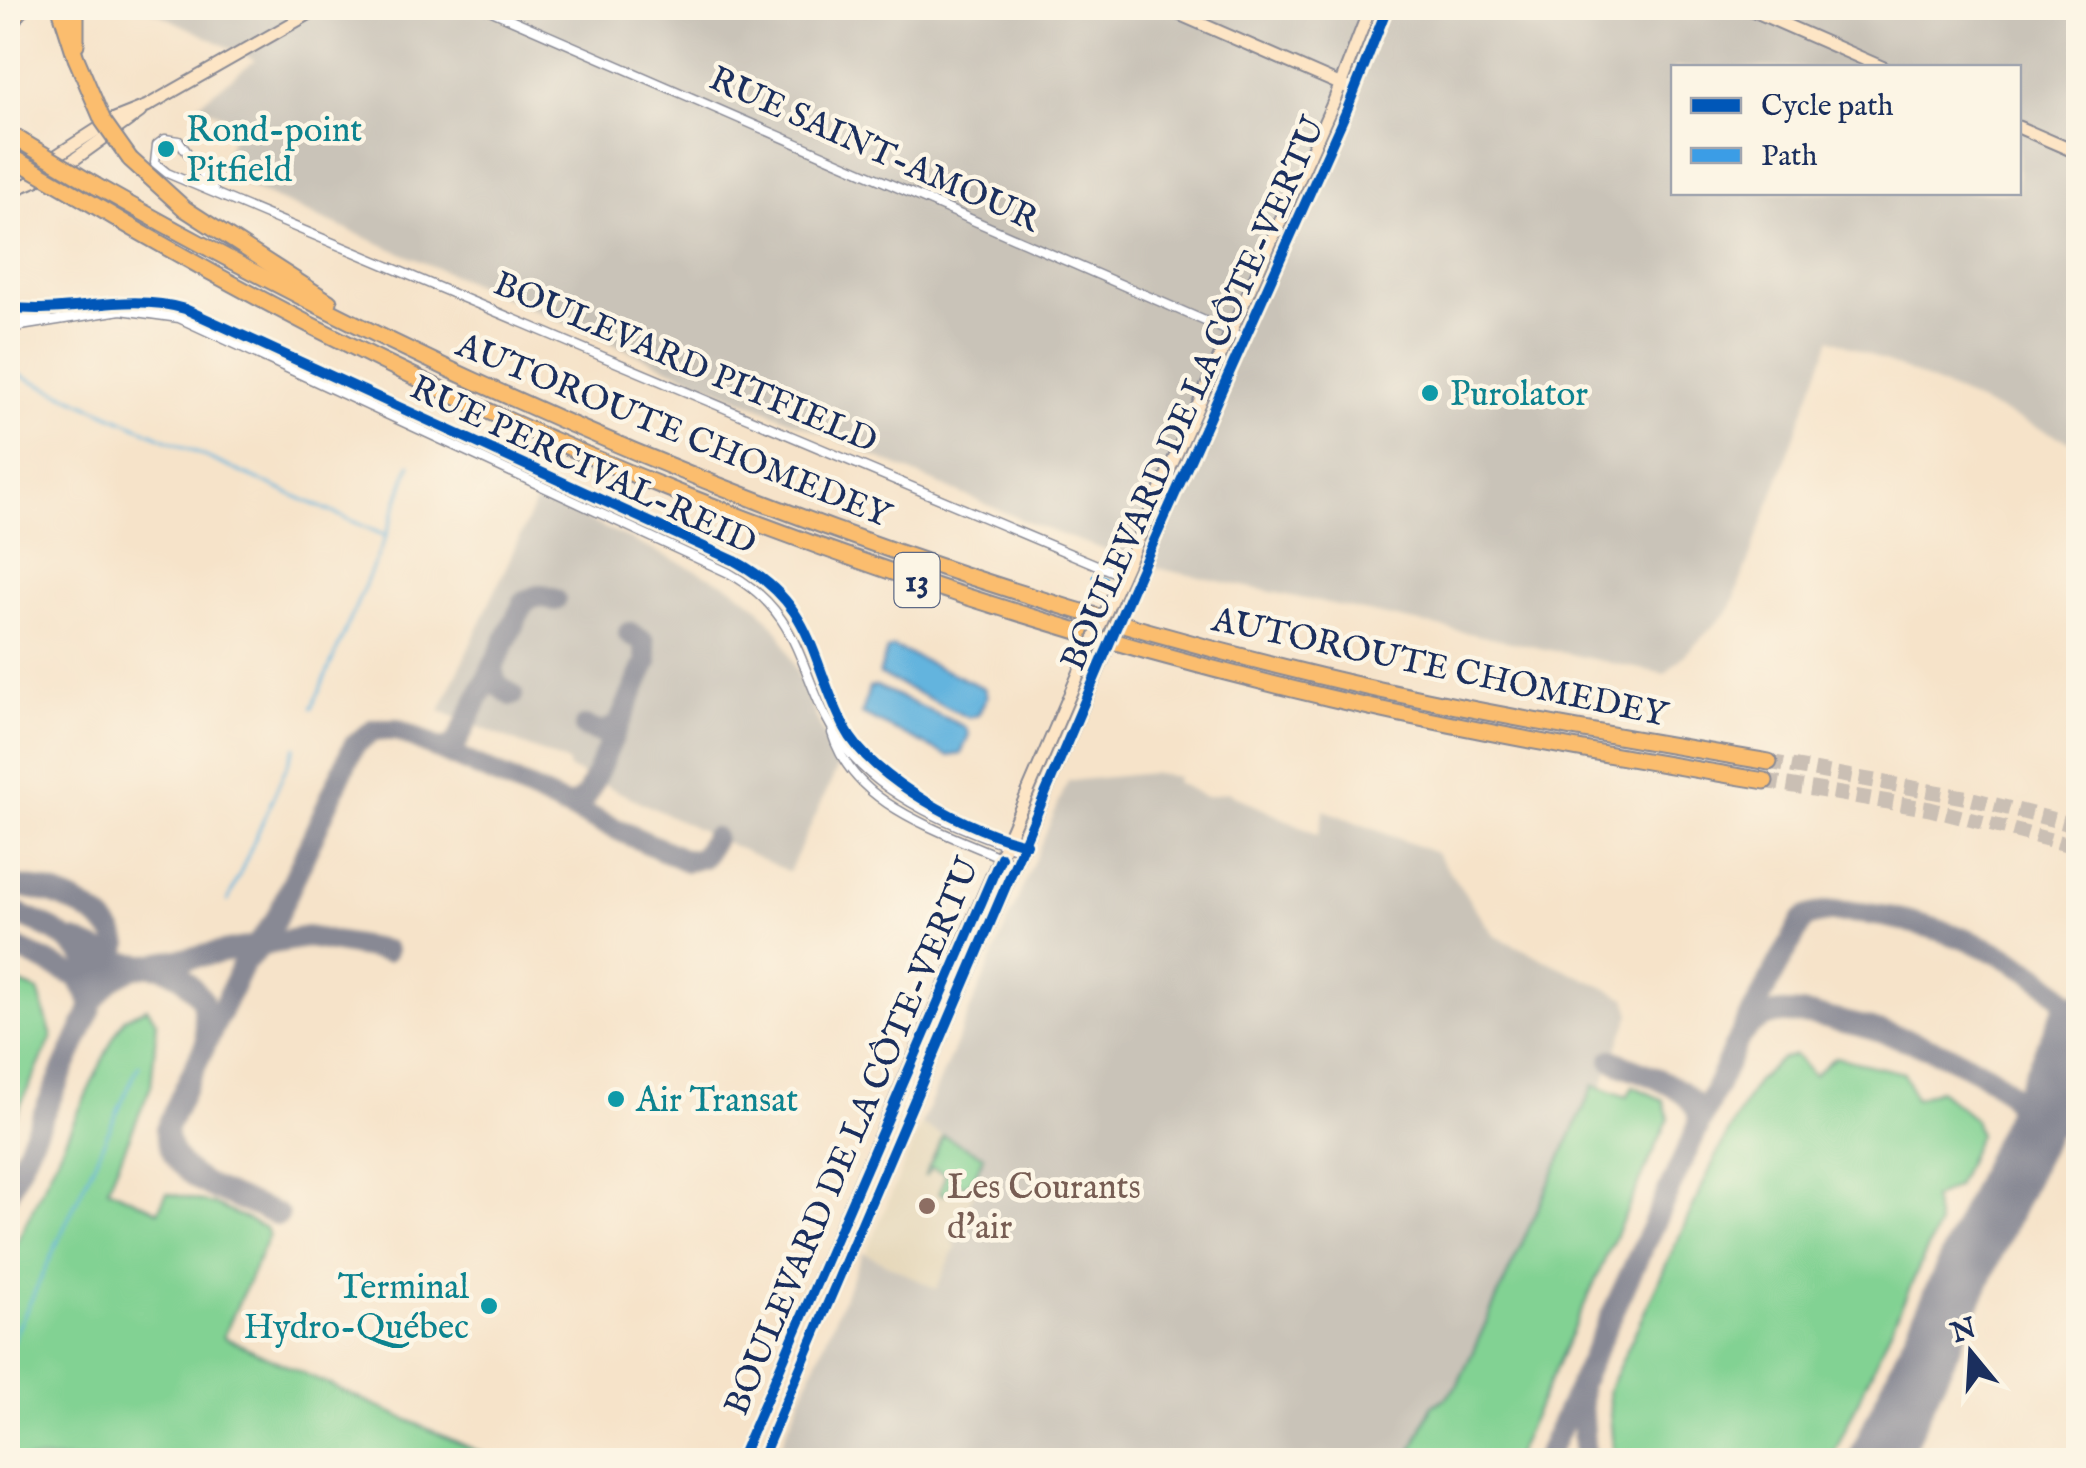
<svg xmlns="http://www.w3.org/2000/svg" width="2086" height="1468" viewBox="0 0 2086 1468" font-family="'IM FELL English',serif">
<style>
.built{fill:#e4d6b8}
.industrial{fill:#c9c3b8;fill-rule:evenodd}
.green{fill:#82d293;stroke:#4e8078;stroke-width:2.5}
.water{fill:#63b4de;stroke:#3f729e;stroke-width:2.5}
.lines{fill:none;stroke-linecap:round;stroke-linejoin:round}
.stream{stroke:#63b4de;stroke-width:2.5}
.taxiway{stroke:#888994;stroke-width:22}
.runway{stroke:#888994;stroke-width:58}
.highway-tunnel{stroke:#cabfb4;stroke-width:15;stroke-dasharray:15 8;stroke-linecap:butt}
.street-casing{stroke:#888994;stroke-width:11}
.secondary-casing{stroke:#888994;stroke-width:15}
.highway-casing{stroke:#888994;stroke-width:19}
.street{stroke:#fff;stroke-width:8}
.secondary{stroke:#fde5c5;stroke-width:11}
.highway{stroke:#fbbd6e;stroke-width:15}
.secondary-bridge-casing{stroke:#888994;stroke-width:15;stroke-linecap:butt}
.highway-bridge-casing{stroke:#888994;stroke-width:19;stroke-linecap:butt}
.secondary-bridge{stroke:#fde5c5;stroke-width:11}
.highway-bridge{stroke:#fbbd6e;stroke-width:15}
.quiet{stroke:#3b9de6;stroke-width:8;stroke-dasharray:15 8;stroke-linecap:butt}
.cycleway-casing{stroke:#fcf5e5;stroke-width:16}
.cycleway{stroke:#0057b8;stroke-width:10}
.culture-dot{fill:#0f9aa8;stroke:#fcf5e5;stroke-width:4}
.education-dot{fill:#8d6e63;stroke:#fcf5e5;stroke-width:4}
.labels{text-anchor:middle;stroke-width:9;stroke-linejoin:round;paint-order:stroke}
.shield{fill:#fcf5e5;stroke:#5e6a86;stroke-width:2.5}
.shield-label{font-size:32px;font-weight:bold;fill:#1b2f5e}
.culture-label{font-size:35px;fill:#0d838f;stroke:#fcf5e5;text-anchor:start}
.street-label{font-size:35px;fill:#1b2f5e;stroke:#fcf5e5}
.education-label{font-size:35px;fill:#785e54;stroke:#fcf5e5;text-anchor:start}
</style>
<rect width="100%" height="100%" fill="#fcf5e5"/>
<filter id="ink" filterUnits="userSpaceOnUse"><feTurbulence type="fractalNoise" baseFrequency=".01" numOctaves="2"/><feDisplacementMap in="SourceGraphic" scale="20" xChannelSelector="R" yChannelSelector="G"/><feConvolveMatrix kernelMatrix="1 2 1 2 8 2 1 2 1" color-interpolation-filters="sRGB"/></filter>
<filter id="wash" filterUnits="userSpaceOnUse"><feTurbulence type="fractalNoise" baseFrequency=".0048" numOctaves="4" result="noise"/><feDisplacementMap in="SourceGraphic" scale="40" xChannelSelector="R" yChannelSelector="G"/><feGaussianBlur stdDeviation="2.25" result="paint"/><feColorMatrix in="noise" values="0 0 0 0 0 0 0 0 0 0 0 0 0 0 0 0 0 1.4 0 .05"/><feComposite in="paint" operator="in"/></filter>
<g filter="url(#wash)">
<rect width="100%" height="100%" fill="#f6e3c9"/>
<polygon class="built" points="921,1125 984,1156 975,1178 980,1180 952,1241 958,1244 937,1290 866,1253"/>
<g class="industrial">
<path d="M147,8H2078V445L1831,338L1730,610L1665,674L1156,568L1034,525L220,175L236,122L198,104L255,60ZM1674,68H2018V192H1674Z"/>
<polygon points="538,497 730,586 756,605 780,633 838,767 789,872 568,768 568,763 440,711"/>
<polygon points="1152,773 1177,777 1176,782 1205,797 1227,792 1318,835 1324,810 1436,853 1495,936 1626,998 1631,1014 1602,1086 1437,1460 774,1460 863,1252 936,1289 957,1245 952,1242 979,1181 974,1178 984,1156 921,1125 1068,781"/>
</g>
<g class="green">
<polygon points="8,979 38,991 52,1037 8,1132"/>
<polygon points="147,1008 157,1022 151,1086 108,1188 158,1211 167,1193 213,1204 266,1228 269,1235 223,1337 497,1460 8,1460 8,1261 113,1038 125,1018"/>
<polygon points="1795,1055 1813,1076 1835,1057 1904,1073 1915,1099 1939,1090 1974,1119 1979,1135 1956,1186 1932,1199 1938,1226 1831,1460 1614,1460 1608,1391 1719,1150 1756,1082 1781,1059"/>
<polygon points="1594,1085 1627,1097 1633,1086 1663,1100 1669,1118 1514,1460 1408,1460 1432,1406 1446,1398 1458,1384"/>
<polygon points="943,1136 984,1156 974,1178 965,1186 952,1181 945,1195 939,1193 946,1174 932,1168 924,1177"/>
</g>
<g class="water">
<polygon points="893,647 984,688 987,697 978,715 969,718 879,674 887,650"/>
<polygon points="876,686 965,727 969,734 961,754 948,756 862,714 869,688"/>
</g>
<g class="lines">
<g class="stream">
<polyline points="8,370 386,536"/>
<polyline points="312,708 386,536 410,464"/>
<polyline points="228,901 295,747"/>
<polyline points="8,1350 139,1065"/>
</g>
<g class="taxiway">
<polyline points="493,667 495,683 512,695"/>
<polyline points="585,727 602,733 618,725"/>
<polyline points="436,748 449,748 458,740 524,602 540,595 555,600"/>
<polyline points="563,806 577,804 587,795 647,661 644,642 629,633"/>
<path d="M8,889C36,879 113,914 118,945L109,971"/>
<path d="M8,911C56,927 113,955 88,1016L8,1192"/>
<polyline points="75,941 125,963 162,967 181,975 202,999 206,1036"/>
<polyline points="8,944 78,977 91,1002"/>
<path d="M262,945L243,964L166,1129C170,1183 236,1196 278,1215"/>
<polyline points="252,951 275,921 354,745 374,730 397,730 687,861 703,857 714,838"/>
<polyline points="97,997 112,979 133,968 307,937 386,951"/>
<path d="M1743,1033C1753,1021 1767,1014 1783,1013C1830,1012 2001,1059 2017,1106C2031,1148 1990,1196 1981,1236"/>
<path d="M1612,1060C1639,1073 1708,1089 1698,1128"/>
<polyline points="2020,1157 2043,1128 2078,1118"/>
<polyline points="1580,1389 1585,1460"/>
<path d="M1545,1460L1736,1044L1803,919C1854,890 2054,955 2071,1015L2049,1088"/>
</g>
<polyline class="runway" points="1878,1460 2078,1022"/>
</g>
</g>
<g filter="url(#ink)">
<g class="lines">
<g class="highway-tunnel">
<polyline points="1769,762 1969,798 2078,826"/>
<polyline points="1765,781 1930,809 2078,847"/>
</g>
<g class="street-casing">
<g id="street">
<polyline points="485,8 1244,338"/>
<polyline points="214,190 179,141 165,139 157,145 155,163 167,173 1123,576"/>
<polyline points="8,318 49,320"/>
<path d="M8,328L121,310L179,318L729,573C807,616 797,679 841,742C881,799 961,829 1024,851"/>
<path d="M832,733C855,811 952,833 1017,865"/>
</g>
</g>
<g class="secondary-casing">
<g id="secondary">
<polyline points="1165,8 1346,87"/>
<polyline points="1747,8 1884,68"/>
<polyline points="2018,127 2078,153"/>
<polyline points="8,177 45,163 112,120 147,106 319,8"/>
<polyline points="8,192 58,171 140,112"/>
<polyline points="1112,598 1334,101 1370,8"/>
<polyline points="1127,602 1346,112 1387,8"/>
<polyline points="740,1460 1086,657"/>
<polyline points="761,1460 1102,662"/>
</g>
</g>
<g class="highway-casing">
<g id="highway">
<polyline points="60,8 76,58"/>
<polyline points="76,8 76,44"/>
<polyline points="8,25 21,8"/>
<polyline points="8,133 21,141"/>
<polyline points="130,159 185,209 329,302"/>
<path d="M96,186C473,400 874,567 1295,670C1451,709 1610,735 1769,762"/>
<path d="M77,195C462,427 893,595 1330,698C1474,732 1620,757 1765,781"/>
</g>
</g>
<use href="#street" class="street"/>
<use href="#secondary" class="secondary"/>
<use href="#highway" class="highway"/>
<g class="secondary-bridge-casing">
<g id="secondary-bridge">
<polyline points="1086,657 1112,598"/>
<polyline points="1102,662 1127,602"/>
</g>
</g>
<g class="highway-bridge-casing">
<g id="highway-bridge">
<polyline points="76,58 103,121 130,159"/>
<polyline points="21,141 96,186"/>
<polyline points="8,155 77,195"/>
</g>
</g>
<use href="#secondary-bridge" class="secondary-bridge"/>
<use href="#highway-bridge" class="highway-bridge"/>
<polyline class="quiet" points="1093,574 1107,581"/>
<g class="cycleway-casing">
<g id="cycleway">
<path d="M8,307C68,316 124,291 185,309L735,561C816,605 809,658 845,728C870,778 974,834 1027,844"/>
<polyline points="740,1460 1001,857"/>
<polyline points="761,1460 1133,588 1346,112 1387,8"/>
</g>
</g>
<use href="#cycleway" class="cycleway"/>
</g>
</g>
<g class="culture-dot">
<circle cx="166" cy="149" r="10"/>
<circle cx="1430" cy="393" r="10"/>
<circle cx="616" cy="1099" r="10"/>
<circle cx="489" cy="1306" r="10"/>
</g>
<circle class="education-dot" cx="927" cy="1206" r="10"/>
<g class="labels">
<rect class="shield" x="894.5" y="553" width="45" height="54" rx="8"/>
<g class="shield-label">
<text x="917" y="591">13</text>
</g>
<g class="culture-label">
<text x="186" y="141">Rond-point<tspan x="186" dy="40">Pitfield</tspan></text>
<text x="1450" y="405">Purolator</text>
<text x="636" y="1111">Air Transat</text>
<text x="469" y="1298" text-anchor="end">Terminal<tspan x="469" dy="40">Hydro-Québec</tspan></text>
</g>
<g class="street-label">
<text transform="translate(875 148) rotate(24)" y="12">RUE SAINT-AMOUR</text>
<text transform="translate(686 361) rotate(23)" y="12">BOULEVARD PITFIELD</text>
<text transform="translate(1192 393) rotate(-66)" y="12">BOULEVARD DE LA CÔTE-VERTU</text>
<text transform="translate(674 429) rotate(22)" y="12">AUTOROUTE CHOMEDEY</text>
<text transform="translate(584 464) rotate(25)" y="12">RUE PERCIVAL-REID</text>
<text transform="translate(1440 666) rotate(12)" y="12">AUTOROUTE CHOMEDEY</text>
<text transform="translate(851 1136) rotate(-67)" y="12">BOULEVARD DE LA CÔTE-VERTU</text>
</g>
<g class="education-label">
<text x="947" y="1198">Les Courants<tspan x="947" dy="40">d'air</tspan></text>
</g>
</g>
<rect width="2086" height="1468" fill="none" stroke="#fcf5e5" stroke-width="40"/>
<rect x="1671" y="65" width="350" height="130" fill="#fcf5e5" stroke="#a2a6af" stroke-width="2.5"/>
<rect x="1691" y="98" width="50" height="15" fill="#0057b8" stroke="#a2a6af" stroke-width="2.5"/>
<text x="1761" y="115" font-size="30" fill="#1b2f5e">Cycle path</text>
<rect x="1691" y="148" width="50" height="15" fill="#3b9de6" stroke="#a2a6af" stroke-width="2.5"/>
<text x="1761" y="165" font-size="30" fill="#1b2f5e">Path</text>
<g transform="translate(1971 1353) rotate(342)" stroke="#fcf5e5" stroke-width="8" paint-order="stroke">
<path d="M0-8L18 38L0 25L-18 38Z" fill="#1b2f5e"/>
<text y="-15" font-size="28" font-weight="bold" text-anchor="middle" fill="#1b2f5e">N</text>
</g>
</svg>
